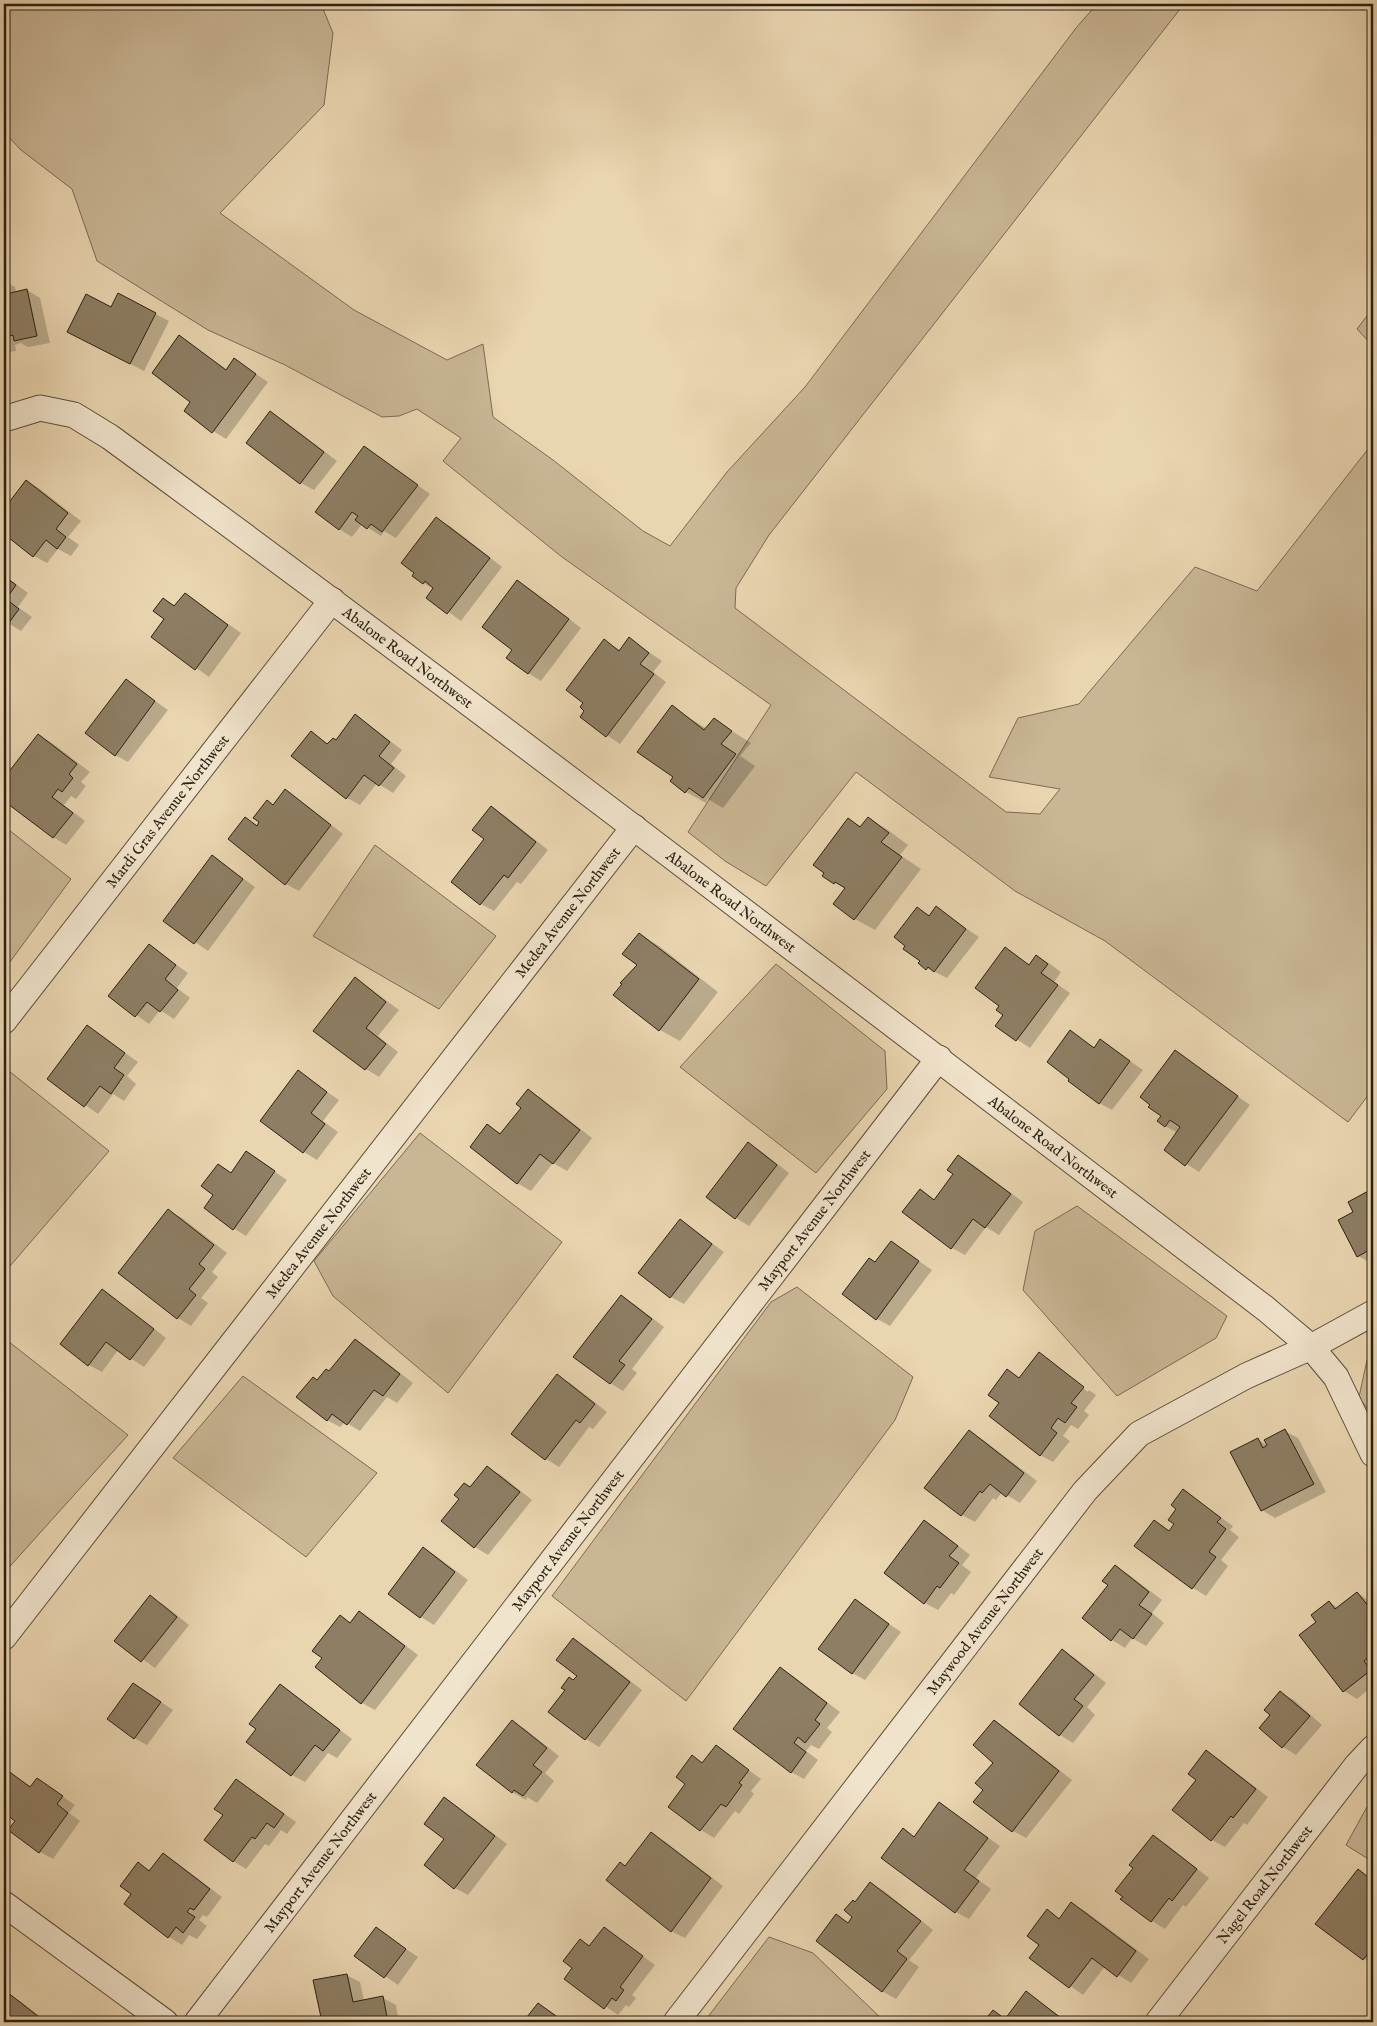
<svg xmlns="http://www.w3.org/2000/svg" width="1377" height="2026" viewBox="0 0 1377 2026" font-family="'IM FELL English',serif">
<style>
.green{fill:#c9b695;stroke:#7a6b54}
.shadow{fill:#0003}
.building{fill:#8e7e64;stroke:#2b2012}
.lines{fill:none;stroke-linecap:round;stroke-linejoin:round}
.minor-casing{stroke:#5a4d3a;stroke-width:27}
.minor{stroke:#f1e4cc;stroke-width:25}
.labels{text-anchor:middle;stroke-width:4;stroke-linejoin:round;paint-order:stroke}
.street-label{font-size:15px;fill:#2b2012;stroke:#f1e4cc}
</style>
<rect width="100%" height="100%" fill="#e9d5b0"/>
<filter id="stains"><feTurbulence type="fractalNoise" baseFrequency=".004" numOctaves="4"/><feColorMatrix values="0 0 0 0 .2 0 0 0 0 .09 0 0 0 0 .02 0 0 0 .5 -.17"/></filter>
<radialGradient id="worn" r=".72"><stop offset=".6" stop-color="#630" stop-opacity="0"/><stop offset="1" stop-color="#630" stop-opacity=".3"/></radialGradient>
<g class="green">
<polygon points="4,4 321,4 333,33 324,105 220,213 354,310 447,360 483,344 493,417 553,460 643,531 670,546 727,472 805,387 1076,28 1097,4 1184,4 769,535 736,588 735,608 1006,812 1040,814 1060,789 989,777 1018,718 1079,704 1195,567 1257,591 1372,444 1373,444 1373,1089 1348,1122 1105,941 1015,891 856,772 766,886 725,861 688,832 771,705 562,557 443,461 461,438 417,409 399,416 382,417 285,365 208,330 97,261 72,189 21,150 4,132"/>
<polygon points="1373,308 1373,346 1357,329"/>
<polygon points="4,826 71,879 4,970"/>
<polygon points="375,845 496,936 439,1009 313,936"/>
<polygon points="776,964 885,1051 887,1089 816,1173 680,1067"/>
<polygon points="4,1067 109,1151 4,1273"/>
<polygon points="420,1133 562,1242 448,1393 333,1296 314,1261"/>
<polygon points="1077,1206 1227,1316 1216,1338 1117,1396 1023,1290 1035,1231"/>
<polygon points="797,1287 913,1377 895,1420 686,1701 552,1596 771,1302"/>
<polygon points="4,1338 128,1435 4,1573"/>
<polygon points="1373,1356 1373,1417 1359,1397 1367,1360"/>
<polygon points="243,1376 377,1473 306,1557 173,1458"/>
<polygon points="1373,1796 1373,1862 1346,1845"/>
<polygon points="769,1937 813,1953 885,2022 704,2022"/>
</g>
<g class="shadow">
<polygon points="4,281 15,287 16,293 27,290 40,298 50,343 28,347 21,343 15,345 16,351 4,353"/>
<polygon points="118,295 169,321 144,371 82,339 111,309"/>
<polygon points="180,337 227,370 235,360 268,382 226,439 213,431 192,401"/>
<polygon points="270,413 283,420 337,461 314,490 301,483 247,442"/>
<polygon points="365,448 430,494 396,538 384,531 381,536 362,524 352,537 339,529"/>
<polygon points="27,481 40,489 81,521 68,537 79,545 71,556 58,549 47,563 34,556 4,532 4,511"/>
<polygon points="436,519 450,526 502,567 461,621 428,597 434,589 423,583"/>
<polygon points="4,575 28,593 18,607 32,617 21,631 6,622 4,625"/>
<polygon points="517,581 530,589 581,628 541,681 528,673 514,650"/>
<polygon points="185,594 241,633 209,677 153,637 166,619 163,599 176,606"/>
<polygon points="630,639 662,661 653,672 666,682 620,744 581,717 586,711 585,702 605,641 621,651"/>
<polygon points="126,681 168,710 128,762 115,755"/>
<polygon points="672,707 707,729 714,720 751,743 740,756 755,766 723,808 708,799 706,803 686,792 675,776"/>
<polygon points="355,716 368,724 402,750 391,764 406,776 393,793 377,783 360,805 347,798 311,733 329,744 336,741"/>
<polygon points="38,735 52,743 90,772 81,782 86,786 76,799 71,796 64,805 85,821 66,845 53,837 4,799 4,780"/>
<polygon points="285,791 298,799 343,834 299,891 286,884 245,819 258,826 268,802 274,806"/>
<polygon points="491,808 504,815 548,850 521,884 517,882 494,911 481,904 486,839"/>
<polygon points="868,818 888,830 908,845 900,855 921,869 875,930 855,919 846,889 824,875 849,820 862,827"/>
<polygon points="213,857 255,887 208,951 165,921"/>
<polygon points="917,908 930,916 936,908 979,937 947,978 927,968 922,961"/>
<polygon points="639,934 659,946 718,992 680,1041 660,1030 615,995 639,964"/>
<polygon points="149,945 188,973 177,988 190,998 174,1019 160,1010 149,1024 110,996"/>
<polygon points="1005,949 1030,965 1037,956 1050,964 1061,972 1054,982 1070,993 1030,1048 997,1026 1005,1015 1001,1005"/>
<polygon points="355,979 368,987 399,1010 378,1036 398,1052 379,1077 366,1069 315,1031"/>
<polygon points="88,1027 138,1062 127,1076 136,1084 124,1101 113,1094 98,1114 49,1079"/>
<polygon points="1071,1032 1095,1048 1101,1041 1143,1070 1112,1110 1099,1103"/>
<polygon points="1175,1052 1250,1105 1199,1172 1165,1150 1178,1133 1165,1126 1162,1116"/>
<polygon points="298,1072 339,1100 323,1121 338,1132 317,1160 304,1152 262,1121"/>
<polygon points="528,1091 541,1098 592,1138 567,1171 553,1163 531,1191 517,1183 488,1126 502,1134 523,1107"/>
<polygon points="748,1144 761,1151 789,1173 749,1226 736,1218 708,1196"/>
<polygon points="247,1153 287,1180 246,1236 233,1228 218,1165 232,1173"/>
<polygon points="959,1156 972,1164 1023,1202 999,1235 986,1227 965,1255 952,1248 904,1212 920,1190 935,1200 955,1174"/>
<polygon points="1372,1190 1373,1262 1371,1263 1358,1256 1355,1212 1349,1202"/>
<polygon points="169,1211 182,1218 227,1253 212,1272 218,1277 201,1298 208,1303 191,1326 178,1318"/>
<polygon points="680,1221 693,1229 724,1252 684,1304 671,1297"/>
<polygon points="891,1242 932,1270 890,1326 877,1319 875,1263"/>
<polygon points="102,1291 115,1299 166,1338 144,1367 118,1350 102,1372 89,1365"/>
<polygon points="621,1297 634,1304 664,1327 632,1369 637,1373 623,1391 610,1383"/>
<polygon points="355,1340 368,1348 413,1383 397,1403 387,1397 360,1431 345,1422 340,1427 327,1420 318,1381 330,1372"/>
<polygon points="1039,1354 1050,1360 1050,1362 1088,1392 1089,1390 1096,1395 1084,1411 1089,1415 1078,1429 1071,1425 1063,1436 1070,1441 1053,1462 1040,1455 1001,1403 1007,1371 1020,1378"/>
<polygon points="557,1376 570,1383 607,1412 593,1429 589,1427 559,1467 546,1459"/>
<polygon points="1285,1431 1298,1438 1326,1492 1275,1518 1262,1510 1258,1440 1269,1446"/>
<polygon points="969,1432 982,1439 1037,1481 1020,1503 1002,1492 996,1500 993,1498 975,1522 962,1515"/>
<polygon points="488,1468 501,1475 532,1500 488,1555 475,1547"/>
<polygon points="1183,1491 1233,1526 1230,1530 1239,1537 1221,1560 1228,1566 1206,1596 1193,1588 1136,1545 1154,1522 1170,1531 1176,1524"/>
<polygon points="924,1522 937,1529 970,1555 962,1565 971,1572 954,1595 951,1593 938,1610 925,1603"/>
<polygon points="423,1548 436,1556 468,1580 434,1625 421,1617 390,1594"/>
<polygon points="1115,1567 1128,1574 1162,1600 1152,1613 1164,1623 1146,1646 1132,1638 1125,1648 1112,1640 1083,1618 1109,1585"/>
<polygon points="1358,1593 1373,1604 1373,1686 1357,1699 1344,1691 1318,1623 1329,1602 1338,1608"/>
<polygon points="150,1597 163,1604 189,1625 155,1668 116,1640"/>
<polygon points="855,1601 901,1632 865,1680 852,1673"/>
<polygon points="359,1613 372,1620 418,1655 375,1710 362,1703 324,1657 340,1617 351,1623"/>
<polygon points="573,1640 586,1647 642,1690 599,1747 586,1739 550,1712 578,1676"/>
<polygon points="1062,1651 1075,1658 1106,1683 1087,1707 1095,1715 1073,1743 1060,1735 1020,1703"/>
<polygon points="780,1668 793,1676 840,1712 827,1728 832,1732 819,1749 811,1745 806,1751 818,1760 804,1779 791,1772"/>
<polygon points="134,1684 173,1710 147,1745 134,1738"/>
<polygon points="280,1686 293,1694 352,1739 337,1758 328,1753 305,1782 292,1775 248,1741 258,1729"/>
<polygon points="1281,1693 1294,1700 1322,1725 1296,1755 1283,1747 1261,1728 1272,1715"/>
<polygon points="512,1722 525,1729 559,1756 545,1773 554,1781 537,1803 527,1797 526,1800 512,1792"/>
<polygon points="994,1722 1007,1729 1072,1780 1026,1838 1013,1831 975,1802 985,1789 994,1763"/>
<polygon points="716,1747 761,1779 751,1791 754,1794 739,1814 735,1811 714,1838 701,1830 670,1807 687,1784 692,1757 704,1763"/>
<polygon points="1206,1752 1219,1759 1268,1797 1247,1825 1244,1823 1225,1847 1212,1840 1197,1779"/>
<polygon points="7,1771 32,1787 37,1779 75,1805 69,1813 80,1821 53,1859 40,1852 16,1821 4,1812 4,1776"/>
<polygon points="237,1780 296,1822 287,1834 281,1830 269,1846 265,1844 246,1869 233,1861 224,1815"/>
<polygon points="444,1799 457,1806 507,1844 468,1895 455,1888 445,1839"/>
<polygon points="940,1804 1000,1846 976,1878 991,1889 969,1919 956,1912 903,1830 915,1837"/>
<polygon points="651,1834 664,1841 723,1886 685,1938 671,1931 626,1867"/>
<polygon points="1153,1837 1166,1844 1209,1878 1186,1907 1183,1905 1165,1929 1152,1921 1123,1899 1135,1868"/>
<polygon points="163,1854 176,1862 222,1897 207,1917 203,1915 199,1920 207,1926 197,1939 189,1935 182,1945 169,1937 125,1904 133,1894 138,1864 151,1871"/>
<polygon points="1358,1870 1373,1880 1373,1965 1317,1923"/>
<polygon points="871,1884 884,1891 933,1930 909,1960 919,1967 896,1999 882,1991 837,1916 849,1923 854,1917 856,1903"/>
<polygon points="1072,1904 1085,1911 1149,1959 1131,1983 1105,1966 1083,1995 1031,1958 1041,1945 1047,1911 1061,1919"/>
<polygon points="604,1928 655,1965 632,1995 636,1998 629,2007 626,2005 618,2015 566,1979 574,1968 580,1940 591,1946"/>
<polygon points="376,1929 418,1957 398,1985 356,1956"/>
<polygon points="346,1975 360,1982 364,2001 383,1998 396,2005 399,2022 323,2022 315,1981"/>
<polygon points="1027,1993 1068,2022 985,2022 993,2011 1006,2019"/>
<polygon points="7,1994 20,2001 47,2022 4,2022 4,1998"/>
<polygon points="539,2004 552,2012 565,2022 525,2022"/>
</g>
<g class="building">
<polygon points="4,285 6,294 27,289 37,336 14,341 13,335 4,337"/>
<polygon points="118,293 156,313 130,364 67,332 86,294 111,307"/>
<polygon points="179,335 226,370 234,358 256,374 212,433 184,411 190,402 152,373"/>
<polygon points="270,411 324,452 300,484 246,443"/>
<polygon points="364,446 418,485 382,532 371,524 367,529 355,520 358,516 352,512 339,530 315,512"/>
<polygon points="26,480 68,513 56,529 66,537 57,549 46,540 33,557 4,534 4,509"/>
<polygon points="436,517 490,558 447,614 426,598 433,588 425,581 423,584 412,576 414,573 401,563"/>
<polygon points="4,576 16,585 6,599 19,609 8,624 4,621"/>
<polygon points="517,580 569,619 528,674 506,658 512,650 482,627"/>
<polygon points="185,593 228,625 195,670 151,637 164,619 153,611 163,598 174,606"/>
<polygon points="629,637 649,653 640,664 654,674 606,737 580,717 584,711 580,707 583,703 566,690 604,639 619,651"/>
<polygon points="126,679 155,701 115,756 85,733"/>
<polygon points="672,705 704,730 714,718 732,731 721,744 736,754 703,798 689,788 685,793 670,781 673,777 637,752"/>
<polygon points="355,714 390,742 379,756 394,768 379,786 364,775 346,799 291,756 311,731 327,744 333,738 336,740"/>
<polygon points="38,734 77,764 69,774 73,778 62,792 58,789 52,797 73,813 53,838 4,801 4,778"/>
<polygon points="285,789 331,825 285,885 228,839 245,817 257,826 259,822 253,818 267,800 273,805"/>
<polygon points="491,806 536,842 508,878 504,875 480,905 451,882 484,839 472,830"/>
<polygon points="868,817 889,833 881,842 902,857 854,920 833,904 845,888 835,882 834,884 822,876 824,873 813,865 848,818 860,827"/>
<polygon points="212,855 243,879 194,944 163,921"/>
<polygon points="936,906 966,929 934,972 928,967 926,970 918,963 920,961 903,949 905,946 894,937 917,907 929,916"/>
<polygon points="639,933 699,979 659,1031 613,995 622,984 620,983 637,965 622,954"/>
<polygon points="149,944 176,965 165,979 178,990 160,1012 147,1002 135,1017 108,996"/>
<polygon points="1005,947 1029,965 1036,955 1048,964 1041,973 1058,985 1016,1041 995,1026 1003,1015 996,1010 999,1006 975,988"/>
<polygon points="355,977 386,1002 366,1028 386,1044 365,1070 313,1031"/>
<polygon points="87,1025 125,1053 114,1068 124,1075 111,1094 100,1086 84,1107 47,1079"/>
<polygon points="1070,1030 1094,1048 1100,1039 1130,1061 1099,1104 1068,1081 1069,1079 1047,1062"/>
<polygon points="1175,1050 1238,1096 1185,1166 1164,1150 1180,1127 1170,1120 1165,1127 1157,1121 1161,1116 1148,1107 1150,1105 1140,1097"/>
<polygon points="298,1070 327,1092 311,1113 325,1124 303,1153 260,1121"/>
<polygon points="528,1089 580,1130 553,1164 540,1154 517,1184 470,1147 487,1124 500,1134 521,1108 516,1104"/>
<polygon points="748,1142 777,1165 735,1219 706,1197"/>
<polygon points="246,1151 275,1171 233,1230 204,1208 213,1195 201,1186 218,1164 231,1173"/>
<polygon points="958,1155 1011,1194 985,1228 973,1219 951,1249 902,1212 920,1189 934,1200 953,1174 947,1170"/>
<polygon points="1372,1189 1373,1248 1357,1257 1338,1220 1353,1212 1348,1202"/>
<polygon points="168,1209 214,1245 199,1264 205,1269 189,1289 196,1295 177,1319 118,1273"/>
<polygon points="680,1219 712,1244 670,1298 638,1273"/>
<polygon points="891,1241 919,1261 876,1320 842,1294 869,1258 875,1262"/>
<polygon points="102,1289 154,1329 130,1360 106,1342 88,1366 60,1344"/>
<polygon points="621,1295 652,1319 619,1361 625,1365 610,1384 573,1357"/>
<polygon points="355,1339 400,1374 383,1396 374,1390 347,1425 332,1414 327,1421 296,1397 313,1377 317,1380 326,1369 329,1371"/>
<polygon points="1039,1352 1084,1387 1071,1403 1077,1407 1065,1423 1058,1418 1051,1428 1057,1433 1040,1456 989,1416 999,1403 988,1395 1007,1369 1019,1378"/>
<polygon points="557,1374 595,1404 580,1423 576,1420 545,1460 511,1434"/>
<polygon points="1285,1429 1314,1484 1261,1511 1230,1452 1258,1438 1263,1448 1267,1445 1264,1440"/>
<polygon points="969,1430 1024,1473 1006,1497 990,1484 982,1493 980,1491 961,1516 924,1488"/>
<polygon points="487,1466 520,1492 474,1548 441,1521 459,1499 454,1495 464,1483 470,1487"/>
<polygon points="1183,1489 1221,1518 1217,1522 1226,1529 1209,1552 1216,1557 1192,1589 1134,1546 1154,1520 1169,1531 1174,1524 1168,1520 1176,1509 1171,1505"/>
<polygon points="924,1520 958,1546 949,1556 959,1563 940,1588 937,1586 924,1604 884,1573"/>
<polygon points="423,1547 455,1572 420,1618 388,1594"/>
<polygon points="1115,1565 1149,1592 1139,1605 1152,1614 1133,1639 1120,1629 1111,1641 1082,1618 1108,1585 1102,1581"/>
<polygon points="1357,1592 1373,1612 1373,1654 1364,1661 1371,1670 1343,1692 1299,1635 1316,1622 1311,1615 1329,1601 1335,1609"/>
<polygon points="150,1595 177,1617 141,1662 114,1641"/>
<polygon points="855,1599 889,1624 852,1674 818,1649"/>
<polygon points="359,1611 405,1646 361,1704 315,1667 322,1658 312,1651 340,1615 350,1623"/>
<polygon points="573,1638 630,1682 585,1740 548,1712 565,1690 561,1688 569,1677 573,1680 577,1676 556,1660"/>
<polygon points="1062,1649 1094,1675 1074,1699 1083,1706 1059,1736 1019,1704"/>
<polygon points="780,1667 827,1703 815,1720 820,1724 805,1743 798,1737 794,1743 806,1752 791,1773 733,1729"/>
<polygon points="133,1683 161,1702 134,1739 107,1719"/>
<polygon points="280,1684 340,1730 323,1751 315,1745 291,1776 246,1742 256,1729 249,1724"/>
<polygon points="1280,1691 1310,1716 1282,1748 1259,1728 1270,1715 1264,1710"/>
<polygon points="512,1720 547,1748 533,1765 542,1772 523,1796 514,1790 512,1793 476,1765"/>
<polygon points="994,1720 1059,1771 1012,1832 973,1802 983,1790 975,1783 993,1763 973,1745"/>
<polygon points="716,1745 749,1770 739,1783 742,1785 726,1807 721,1804 700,1831 668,1807 685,1784 676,1777 692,1755 702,1763"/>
<polygon points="1206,1750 1256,1789 1233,1818 1231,1816 1211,1841 1172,1810 1196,1780 1188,1774"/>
<polygon points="7,1770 30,1787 37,1778 63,1796 57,1804 68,1813 39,1853 8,1830 15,1821 4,1813 4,1774"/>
<polygon points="236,1779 284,1814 274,1828 267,1823 255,1839 252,1837 233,1862 204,1840 223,1815 214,1809"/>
<polygon points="444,1797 495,1836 454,1889 424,1865 444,1839 424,1824"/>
<polygon points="939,1802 988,1838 964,1870 979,1881 955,1913 881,1858 903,1828 914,1837"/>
<polygon points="651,1832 711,1878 671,1932 606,1880 620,1862 625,1866"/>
<polygon points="1153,1835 1197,1869 1172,1901 1169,1898 1151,1922 1120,1899 1123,1897 1115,1891 1133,1868 1129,1865"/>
<polygon points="163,1853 210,1889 194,1910 190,1908 187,1912 195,1917 183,1933 176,1927 168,1938 124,1904 131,1894 120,1886 138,1862 149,1871"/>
<polygon points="1358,1869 1373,1881 1373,1947 1363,1960 1315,1924"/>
<polygon points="870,1882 921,1921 897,1951 907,1959 882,1992 816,1941 836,1914 848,1923 852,1917 844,1910 853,1900 855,1902"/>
<polygon points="1071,1902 1136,1951 1117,1977 1092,1958 1069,1988 1029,1958 1039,1945 1027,1936 1047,1909 1059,1919"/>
<polygon points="376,1927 406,1949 384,1978 354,1956"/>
<polygon points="604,1927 643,1956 620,1987 624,1990 616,2001 612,1998 604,2009 564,1979 572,1968 563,1961 580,1939 589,1946"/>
<polygon points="347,1974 353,2002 383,1996 388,2022 322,2022 313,1980"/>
<polygon points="1026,1991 1066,2022 983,2022 993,2010 1005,2019"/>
<polygon points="7,1992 39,2017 35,2022 4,2022 4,1996"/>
<polygon points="538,2003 564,2022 523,2022"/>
</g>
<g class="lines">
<g class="minor-casing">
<g id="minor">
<path id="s1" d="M4,419L40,408L74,415L110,437C500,722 882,1017 1266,1309L1311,1347L1336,1377L1373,1454"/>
<path id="s2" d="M4,1021L332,600"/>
<path id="s3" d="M4,1637L634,827"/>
<polyline points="4,1904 165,2022"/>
<path id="s4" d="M197,2022L939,1058"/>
<path id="s5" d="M676,2022L1085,1491L1139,1434L1246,1376L1311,1347L1373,1313"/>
<path id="s6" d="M1158,2022L1357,1765L1373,1748"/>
</g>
</g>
<use href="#minor" class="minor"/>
</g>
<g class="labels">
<g class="street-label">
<text dy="5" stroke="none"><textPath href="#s1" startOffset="485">Abalone Road Northwest</textPath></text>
<text dy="5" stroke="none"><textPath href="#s2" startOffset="266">Mardi Gras Avenue Northwest</textPath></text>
<text dy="5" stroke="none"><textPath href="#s1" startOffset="890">Abalone Road Northwest</textPath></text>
<text dy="5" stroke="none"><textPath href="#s3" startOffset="918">Medea Avenue Northwest</textPath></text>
<text dy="5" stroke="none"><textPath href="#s1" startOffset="1295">Abalone Road Northwest</textPath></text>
<text dy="5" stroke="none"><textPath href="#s4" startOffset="1012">Mayport Avenue Northwest</textPath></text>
<text dy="5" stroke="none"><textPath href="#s3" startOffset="512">Medea Avenue Northwest</textPath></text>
<text dy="5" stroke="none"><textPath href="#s4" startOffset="608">Mayport Avenue Northwest</textPath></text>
<text dy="5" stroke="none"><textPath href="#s5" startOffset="506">Maywood Avenue Northwest</textPath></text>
<text dy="5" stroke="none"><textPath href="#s4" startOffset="202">Mayport Avenue Northwest</textPath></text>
<text dy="5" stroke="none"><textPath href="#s6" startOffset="174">Nagel Road Northwest</textPath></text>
</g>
</g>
<rect width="1377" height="2026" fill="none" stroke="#e9d5b0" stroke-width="20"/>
<rect x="5" y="5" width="1367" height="2016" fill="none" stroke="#2b2012" stroke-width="2.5"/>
<rect x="10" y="10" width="1357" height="2006" fill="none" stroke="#2b2012"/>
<rect width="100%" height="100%" filter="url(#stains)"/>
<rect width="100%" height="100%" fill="url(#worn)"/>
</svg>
